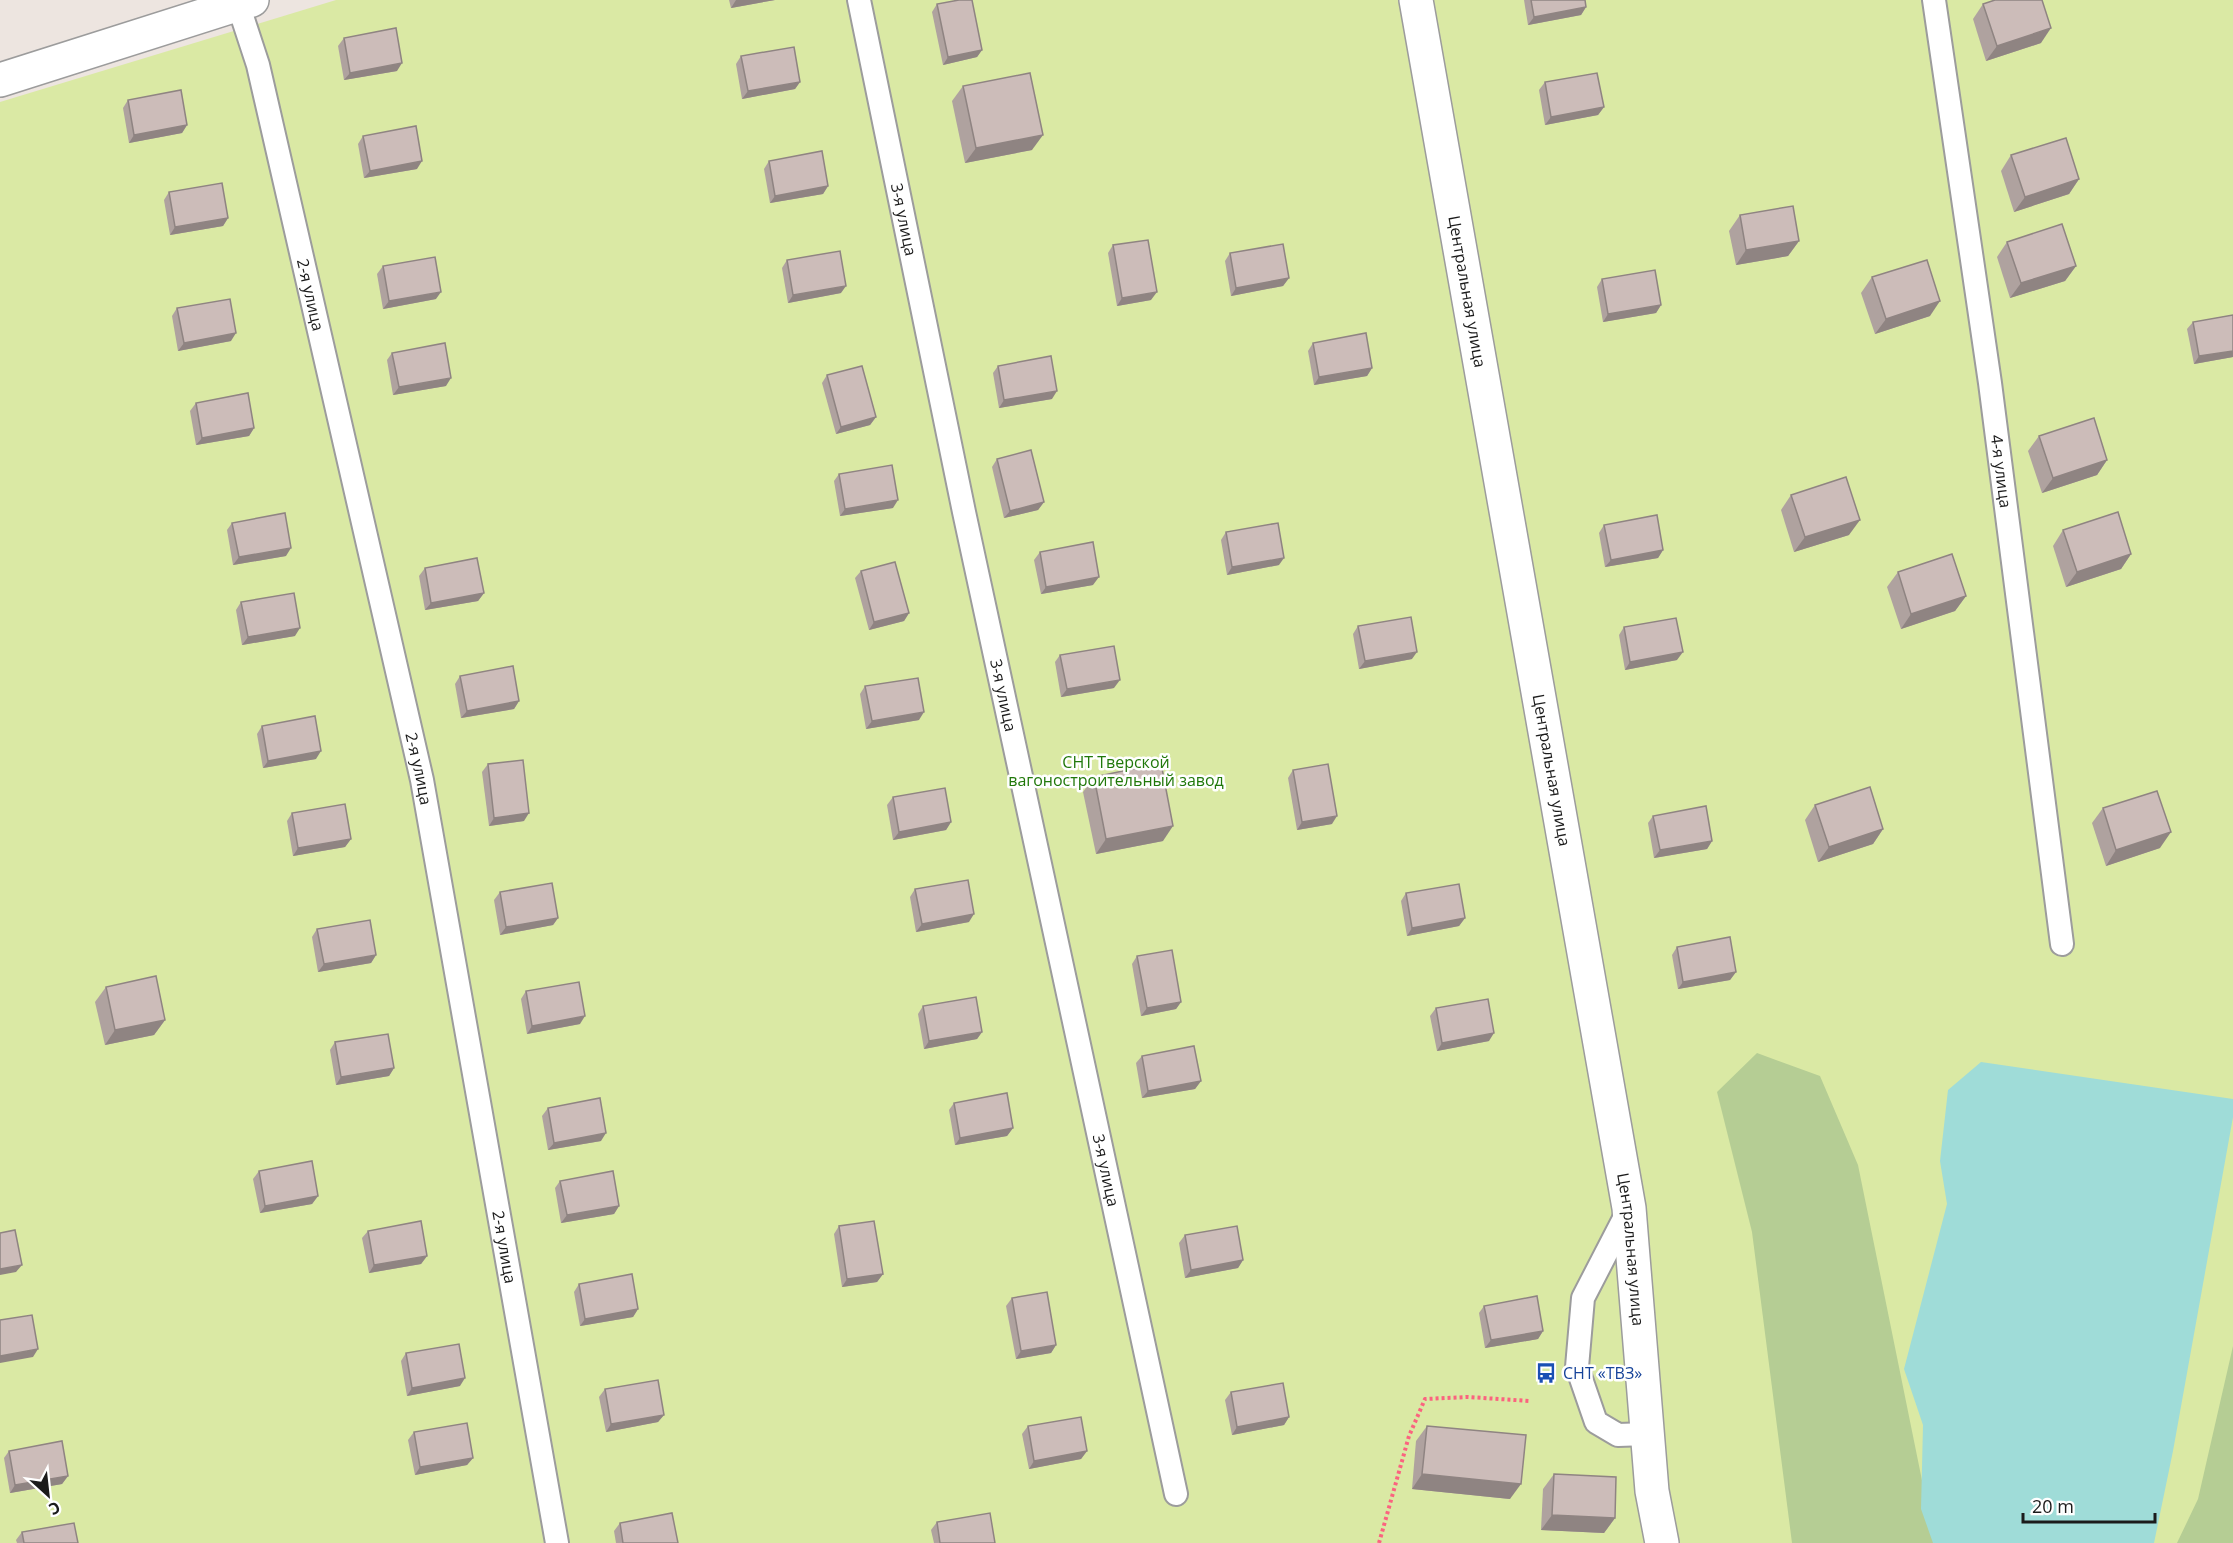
<svg xmlns="http://www.w3.org/2000/svg" width="2233" height="1543" viewBox="0 0 2233 1543" font-family="'Open Sans',sans-serif">
<style>
.grass{fill:#dae9a4}
.forest{fill:#b5cd94}
.water{fill:#9fdcd8}
.lines{fill:none;stroke-linecap:round;stroke-linejoin:round}
.lane-casing{stroke:#9c9c9c;stroke-width:26}
.street-casing{stroke:#9c9c9c;stroke-width:36}
.path{stroke:#fb637f;stroke-width:4;stroke-dasharray:3 3;stroke-linecap:butt}
.lane{stroke:#fff;stroke-width:22}
.street{stroke:#fff;stroke-width:33}
.wall{fill:#afa29f}
.shaded-wall{fill:#8f8482}
.building{fill:#ccbcb9;stroke:#8f8482;stroke-width:1.5}
.labels{text-anchor:middle;stroke-width:5;stroke-linejoin:round;paint-order:stroke}
.street-label{font-size:16px;fill:#1b1b1b;stroke:#fff}
.park-label{font-size:16px;fill:#20780a;stroke:#fff}
.transit-label{font-size:16px;fill:#164399;stroke:#fff;text-anchor:start}
</style>
<rect width="100%" height="100%" fill="#ede5e0"/>
<polygon class="grass" points="336,0 2233,0 2233,1543 0,1543 0,102"/>
<g class="forest">
<polygon points="1757,1053 1820,1076 1858,1165 1927,1505 1982,1543 1792,1543 1752,1232 1717,1092"/>
<polygon points="2233,1346 2233,1543 2177,1543 2198,1499"/>
</g>
<polygon class="water" points="1981,1062 2233,1099 2233,1117 2173,1451 2154,1543 1933,1543 1921,1509 1923,1425 1904,1369 1947,1204 1940,1161 1948,1090"/>
<g class="lines">
<g class="lane-casing">
<g id="lane">
<path id="s1" d="M859,0L964,512L1176,1494"/>
<path id="s2" d="M1934,0L1990,383L2062,944"/>
<path id="s3" d="M238,4L258,65L422,780L557,1543"/>
<polyline points="1629,1209 1583,1298 1577,1367 1596,1422 1618,1435 1647,1434"/>
</g>
</g>
<g class="street-casing">
<g id="street">
<path id="s4" d="M1416,0L1629,1208L1652,1491L1662,1543"/>
<polyline points="0,80 252,0"/>
</g>
</g>
<polyline class="path" points="1379,1543 1409,1436 1425,1399 1468,1397 1530,1401"/>
<use href="#lane" class="lane"/>
<use href="#street" class="street"/>
</g>
<g class="wall">
<polygon points="729,0 775,0 731,8"/>
<polygon points="1524,0 1585,0 1586,7 1581,15 1528,25"/>
<polygon points="937,4 982,50 977,57 943,65 932,12"/>
<polygon points="1983,4 2041,43 1986,61 1973,19"/>
<polygon points="344,38 397,71 344,80 338,46"/>
<polygon points="741,56 800,82 795,89 742,99 736,64"/>
<polygon points="1545,82 1604,107 1598,115 1545,125 1539,90"/>
<polygon points="963,86 1032,150 965,163 952,101"/>
<polygon points="128,100 187,125 182,133 129,143 123,108"/>
<polygon points="363,136 417,169 364,178 358,144"/>
<polygon points="2011,155 2079,179 2069,194 2014,212 2001,171"/>
<polygon points="769,161 828,186 823,194 770,203 764,169"/>
<polygon points="169,192 228,218 223,226 170,235 164,200"/>
<polygon points="1740,215 1799,241 1788,256 1736,265 1729,231"/>
<polygon points="2007,242 2076,266 2065,281 2010,298 1997,257"/>
<polygon points="1113,245 1151,300 1117,306 1108,253"/>
<polygon points="1230,253 1289,278 1283,286 1231,296 1225,261"/>
<polygon points="787,260 841,293 788,303 782,268"/>
<polygon points="383,266 436,299 383,309 377,274"/>
<polygon points="1872,277 1930,316 1875,334 1861,293"/>
<polygon points="1602,279 1661,305 1656,313 1603,322 1597,287"/>
<polygon points="177,308 231,341 178,351 172,316"/>
<polygon points="2233,315 2233,357 2194,364 2187,329 2193,322"/>
<polygon points="1313,343 1372,368 1367,376 1314,385 1308,351"/>
<polygon points="392,353 446,386 393,395 387,360"/>
<polygon points="998,366 1052,399 999,408 993,373"/>
<polygon points="827,375 876,417 870,425 836,434 822,383"/>
<polygon points="196,403 254,428 249,436 196,445 190,411"/>
<polygon points="2039,436 2107,460 2097,475 2042,493 2028,451"/>
<polygon points="997,459 1044,502 1038,510 1004,518 992,467"/>
<polygon points="839,474 893,508 840,516 834,481"/>
<polygon points="1791,495 1849,535 1794,552 1781,510"/>
<polygon points="232,523 286,556 233,565 227,530"/>
<polygon points="1604,525 1663,550 1658,558 1605,567 1599,533"/>
<polygon points="2063,530 2131,554 2121,569 2066,587 2053,546"/>
<polygon points="1226,532 1279,565 1227,575 1221,540"/>
<polygon points="1040,552 1093,585 1041,594 1034,560"/>
<polygon points="425,568 484,593 478,601 425,610 419,576"/>
<polygon points="861,571 909,613 904,621 869,630 855,578"/>
<polygon points="1898,572 1966,596 1955,611 1901,629 1887,587"/>
<polygon points="241,602 295,636 242,645 236,610"/>
<polygon points="1358,626 1412,659 1359,669 1353,634"/>
<polygon points="1624,627 1677,660 1625,670 1619,635"/>
<polygon points="1060,655 1114,688 1061,697 1055,662"/>
<polygon points="460,676 519,701 514,709 461,718 455,684"/>
<polygon points="865,686 919,720 866,729 860,694"/>
<polygon points="262,726 316,759 263,768 257,734"/>
<polygon points="488,764 524,821 489,826 482,772"/>
<polygon points="1293,770 1332,824 1297,830 1288,778"/>
<polygon points="1094,777 1163,841 1096,854 1083,792"/>
<polygon points="893,797 951,822 946,830 893,840 887,805"/>
<polygon points="1815,805 1883,829 1873,844 1818,862 1805,820"/>
<polygon points="2103,808 2160,848 2106,866 2092,823"/>
<polygon points="292,813 351,839 345,847 293,856 287,821"/>
<polygon points="1653,816 1712,841 1707,849 1654,858 1648,823"/>
<polygon points="915,889 969,922 916,932 910,897"/>
<polygon points="500,892 558,918 553,925 500,935 494,900"/>
<polygon points="1406,893 1465,918 1459,926 1407,936 1401,901"/>
<polygon points="317,929 376,955 371,963 318,972 312,937"/>
<polygon points="1677,947 1736,972 1730,980 1678,989 1672,955"/>
<polygon points="1137,956 1181,1002 1176,1009 1141,1016 1132,964"/>
<polygon points="106,987 165,1020 154,1035 105,1045 95,1002"/>
<polygon points="526,991 580,1024 527,1034 521,999"/>
<polygon points="923,1006 982,1032 977,1039 924,1049 918,1014"/>
<polygon points="1436,1008 1489,1041 1437,1051 1430,1016"/>
<polygon points="335,1042 394,1068 389,1076 336,1085 330,1050"/>
<polygon points="1142,1056 1201,1081 1195,1089 1142,1098 1136,1063"/>
<polygon points="954,1103 1013,1128 1007,1136 955,1145 949,1110"/>
<polygon points="548,1108 601,1141 548,1150 542,1116"/>
<polygon points="259,1171 318,1196 312,1204 260,1213 253,1179"/>
<polygon points="560,1181 619,1206 614,1214 561,1223 555,1188"/>
<polygon points="839,1226 883,1274 877,1282 842,1287 834,1234"/>
<polygon points="368,1231 427,1256 421,1264 369,1273 362,1238"/>
<polygon points="1185,1235 1243,1260 1238,1268 1185,1278 1179,1243"/>
<polygon points="579,1284 638,1309 633,1317 580,1326 574,1292"/>
<polygon points="1012,1298 1056,1345 1051,1353 1016,1359 1006,1306"/>
<polygon points="1484,1306 1543,1331 1538,1339 1485,1348 1479,1313"/>
<polygon points="406,1353 460,1386 407,1396 401,1361"/>
<polygon points="605,1389 664,1415 658,1422 606,1432 599,1397"/>
<polygon points="1231,1392 1289,1417 1284,1425 1232,1435 1225,1400"/>
<polygon points="1028,1426 1087,1451 1081,1459 1029,1469 1022,1434"/>
<polygon points="1427,1426 1510,1499 1412,1489 1416,1441"/>
<polygon points="414,1432 473,1458 467,1465 415,1475 408,1440"/>
<polygon points="9,1451 68,1476 62,1484 10,1493 4,1458"/>
<polygon points="1554,1474 1615,1518 1604,1533 1541,1530 1543,1489"/>
<polygon points="937,1522 995,1543 934,1543 931,1530"/>
<polygon points="620,1523 678,1543 616,1543 614,1531"/>
<polygon points="22,1532 78,1543 17,1543 16,1540"/>
</g>
<g class="shaded-wall">
<polygon points="736,0 775,0 731,8"/>
<polygon points="1586,7 1581,15 1528,25 1534,17"/>
<polygon points="2051,28 2041,43 1986,61 1997,46"/>
<polygon points="982,50 977,57 943,65 948,57"/>
<polygon points="402,63 397,71 344,80 350,73"/>
<polygon points="800,82 795,89 742,99 748,91"/>
<polygon points="1604,107 1598,115 1545,125 1551,117"/>
<polygon points="187,125 182,133 129,143 134,135"/>
<polygon points="1043,135 1032,150 965,163 976,148"/>
<polygon points="422,161 417,169 364,178 370,171"/>
<polygon points="2079,179 2069,194 2014,212 2025,197"/>
<polygon points="828,186 823,194 770,203 775,196"/>
<polygon points="228,218 223,226 170,235 175,227"/>
<polygon points="1799,241 1788,256 1736,265 1746,250"/>
<polygon points="2076,266 2065,281 2010,298 2021,283"/>
<polygon points="1289,278 1283,286 1231,296 1236,288"/>
<polygon points="846,286 841,293 788,303 793,295"/>
<polygon points="441,292 436,299 383,309 389,301"/>
<polygon points="1157,292 1151,300 1117,306 1122,298"/>
<polygon points="1940,301 1930,316 1875,334 1886,319"/>
<polygon points="1661,305 1656,313 1603,322 1608,314"/>
<polygon points="236,333 231,341 178,351 184,343"/>
<polygon points="2233,351 2233,357 2194,364 2199,356"/>
<polygon points="1372,368 1367,376 1314,385 1319,377"/>
<polygon points="451,378 446,386 393,395 399,387"/>
<polygon points="1057,391 1052,399 999,408 1004,400"/>
<polygon points="876,417 870,425 836,434 841,427"/>
<polygon points="254,428 249,436 196,445 202,438"/>
<polygon points="2107,460 2097,475 2042,493 2053,478"/>
<polygon points="898,500 893,508 840,516 845,509"/>
<polygon points="1044,502 1038,510 1004,518 1010,511"/>
<polygon points="1860,520 1849,535 1794,552 1805,537"/>
<polygon points="291,548 286,556 233,565 239,557"/>
<polygon points="1663,550 1658,558 1605,567 1611,560"/>
<polygon points="2131,554 2121,569 2066,587 2077,572"/>
<polygon points="1284,558 1279,565 1227,575 1232,567"/>
<polygon points="1099,577 1093,585 1041,594 1046,587"/>
<polygon points="484,593 478,601 425,610 431,603"/>
<polygon points="1966,596 1955,611 1901,629 1911,614"/>
<polygon points="909,613 904,621 869,630 874,622"/>
<polygon points="300,628 295,636 242,645 248,637"/>
<polygon points="1417,652 1412,659 1359,669 1365,661"/>
<polygon points="1683,652 1677,660 1625,670 1630,662"/>
<polygon points="1120,680 1114,688 1061,697 1067,689"/>
<polygon points="519,701 514,709 461,718 467,711"/>
<polygon points="924,712 919,720 866,729 872,721"/>
<polygon points="321,751 316,759 263,768 268,761"/>
<polygon points="529,813 524,821 489,826 494,818"/>
<polygon points="1337,816 1332,824 1297,830 1302,822"/>
<polygon points="951,822 946,830 893,840 899,832"/>
<polygon points="1173,826 1163,841 1096,854 1106,839"/>
<polygon points="1883,829 1873,844 1818,862 1829,847"/>
<polygon points="2171,832 2160,848 2106,866 2116,850"/>
<polygon points="351,839 345,847 293,856 298,848"/>
<polygon points="1712,841 1707,849 1654,858 1660,850"/>
<polygon points="974,914 969,922 916,932 922,924"/>
<polygon points="558,918 553,925 500,935 506,927"/>
<polygon points="1465,918 1459,926 1407,936 1412,928"/>
<polygon points="376,955 371,963 318,972 324,964"/>
<polygon points="1736,972 1730,980 1678,989 1683,982"/>
<polygon points="1181,1002 1176,1009 1141,1016 1147,1008"/>
<polygon points="585,1016 580,1024 527,1034 532,1026"/>
<polygon points="165,1020 154,1035 105,1045 115,1030"/>
<polygon points="982,1032 977,1039 924,1049 929,1041"/>
<polygon points="1494,1033 1489,1041 1437,1051 1442,1043"/>
<polygon points="394,1068 389,1076 336,1085 341,1077"/>
<polygon points="1201,1081 1195,1089 1142,1098 1148,1091"/>
<polygon points="1013,1128 1007,1136 955,1145 960,1138"/>
<polygon points="606,1133 601,1141 548,1150 554,1143"/>
<polygon points="318,1196 312,1204 260,1213 265,1206"/>
<polygon points="619,1206 614,1214 561,1223 567,1215"/>
<polygon points="427,1256 421,1264 369,1273 374,1265"/>
<polygon points="1243,1260 1238,1268 1185,1278 1191,1270"/>
<polygon points="22,1265 16,1272 0,1275 0,1269"/>
<polygon points="883,1274 877,1282 842,1287 847,1279"/>
<polygon points="638,1309 633,1317 580,1326 585,1319"/>
<polygon points="1543,1331 1538,1339 1485,1348 1491,1340"/>
<polygon points="1056,1345 1051,1353 1016,1359 1021,1351"/>
<polygon points="38,1349 33,1357 0,1363 0,1356"/>
<polygon points="465,1378 460,1386 407,1396 412,1388"/>
<polygon points="664,1415 658,1422 606,1432 611,1424"/>
<polygon points="1289,1417 1284,1425 1232,1435 1237,1427"/>
<polygon points="1087,1451 1081,1459 1029,1469 1034,1461"/>
<polygon points="473,1458 467,1465 415,1475 420,1467"/>
<polygon points="1422,1474 1521,1484 1510,1499 1412,1489"/>
<polygon points="68,1476 62,1484 10,1493 15,1485"/>
<polygon points="1552,1515 1615,1518 1604,1533 1541,1530"/>
</g>
<g class="building">
<polygon points="959,0 972,0 982,50 948,57 937,4"/>
<polygon points="1531,0 1585,0 1586,7 1534,17"/>
<polygon points="1995,0 2042,0 2051,28 1997,46 1983,4"/>
<polygon points="396,28 402,63 350,73 344,38"/>
<polygon points="794,47 800,82 748,91 741,56"/>
<polygon points="1030,73 1043,135 976,148 963,86"/>
<polygon points="1597,73 1604,107 1551,117 1545,82"/>
<polygon points="181,90 187,125 134,135 128,100"/>
<polygon points="416,126 422,161 370,171 363,136"/>
<polygon points="2066,138 2079,179 2025,197 2011,155"/>
<polygon points="822,151 828,186 775,196 769,161"/>
<polygon points="222,183 228,218 175,227 169,192"/>
<polygon points="1793,206 1799,241 1746,250 1740,215"/>
<polygon points="2062,224 2076,266 2021,283 2007,242"/>
<polygon points="1148,240 1157,292 1122,298 1113,245"/>
<polygon points="1283,244 1289,278 1236,288 1230,253"/>
<polygon points="840,251 846,286 793,295 787,260"/>
<polygon points="435,257 441,292 389,301 383,266"/>
<polygon points="1927,260 1940,301 1886,319 1872,277"/>
<polygon points="1655,270 1661,305 1608,314 1602,279"/>
<polygon points="230,299 236,333 184,343 177,308"/>
<polygon points="2233,315 2233,351 2199,356 2193,322"/>
<polygon points="1366,333 1372,368 1319,377 1313,343"/>
<polygon points="445,343 451,378 399,387 392,353"/>
<polygon points="1051,356 1057,391 1004,400 998,366"/>
<polygon points="862,366 876,417 841,427 827,375"/>
<polygon points="248,393 254,428 202,438 196,403"/>
<polygon points="2094,418 2107,460 2053,478 2039,436"/>
<polygon points="1031,450 1044,502 1010,511 997,459"/>
<polygon points="892,465 898,500 845,509 839,474"/>
<polygon points="1846,477 1860,520 1805,537 1791,495"/>
<polygon points="2118,512 2131,554 2077,572 2063,530"/>
<polygon points="285,513 291,548 239,557 232,523"/>
<polygon points="1657,515 1663,550 1611,560 1604,525"/>
<polygon points="1278,523 1284,558 1232,567 1226,532"/>
<polygon points="1093,542 1099,577 1046,587 1040,552"/>
<polygon points="1952,554 1966,596 1911,614 1898,572"/>
<polygon points="477,558 484,593 431,603 425,568"/>
<polygon points="895,562 909,613 874,622 861,571"/>
<polygon points="294,593 300,628 248,637 241,602"/>
<polygon points="1411,617 1417,652 1365,661 1358,626"/>
<polygon points="1676,618 1683,652 1630,662 1624,627"/>
<polygon points="1114,646 1120,680 1067,689 1060,655"/>
<polygon points="513,666 519,701 467,711 460,676"/>
<polygon points="918,678 924,712 872,721 865,686"/>
<polygon points="315,716 321,751 268,761 262,726"/>
<polygon points="523,760 529,813 494,818 488,764"/>
<polygon points="1161,763 1173,826 1106,839 1094,777"/>
<polygon points="1328,764 1337,816 1302,822 1293,770"/>
<polygon points="1870,787 1883,829 1829,847 1815,805"/>
<polygon points="945,788 951,822 899,832 893,797"/>
<polygon points="2157,791 2171,832 2116,850 2103,808"/>
<polygon points="345,804 351,839 298,848 292,813"/>
<polygon points="1706,806 1712,841 1660,850 1653,816"/>
<polygon points="968,880 974,914 922,924 915,889"/>
<polygon points="552,883 558,918 506,927 500,892"/>
<polygon points="1459,884 1465,918 1412,928 1406,893"/>
<polygon points="370,920 376,955 324,964 317,929"/>
<polygon points="1730,937 1736,972 1683,982 1677,947"/>
<polygon points="1172,950 1181,1002 1147,1008 1137,956"/>
<polygon points="156,976 165,1020 115,1030 106,987"/>
<polygon points="579,982 585,1016 532,1026 526,991"/>
<polygon points="976,997 982,1032 929,1041 923,1006"/>
<polygon points="1488,999 1494,1033 1442,1043 1436,1008"/>
<polygon points="388,1034 394,1068 341,1077 335,1042"/>
<polygon points="1194,1046 1201,1081 1148,1091 1142,1056"/>
<polygon points="1007,1093 1013,1128 960,1138 954,1103"/>
<polygon points="600,1098 606,1133 554,1143 548,1108"/>
<polygon points="312,1161 318,1196 265,1206 259,1171"/>
<polygon points="613,1171 619,1206 567,1215 560,1181"/>
<polygon points="421,1221 427,1256 374,1265 368,1231"/>
<polygon points="874,1221 883,1274 847,1279 839,1226"/>
<polygon points="1237,1226 1243,1260 1191,1270 1185,1235"/>
<polygon points="15,1230 22,1265 0,1269 0,1233"/>
<polygon points="632,1274 638,1309 585,1319 579,1284"/>
<polygon points="1047,1292 1056,1345 1021,1351 1012,1298"/>
<polygon points="1537,1296 1543,1331 1491,1340 1484,1306"/>
<polygon points="32,1315 38,1349 0,1356 0,1320"/>
<polygon points="459,1344 465,1378 412,1388 406,1353"/>
<polygon points="658,1380 664,1415 611,1424 605,1389"/>
<polygon points="1283,1383 1289,1417 1237,1427 1231,1392"/>
<polygon points="1081,1417 1087,1451 1034,1461 1028,1426"/>
<polygon points="467,1423 473,1458 420,1467 414,1432"/>
<polygon points="1427,1426 1526,1435 1521,1484 1422,1474"/>
<polygon points="62,1441 68,1476 15,1485 9,1451"/>
<polygon points="1554,1474 1616,1477 1615,1518 1552,1515"/>
<polygon points="672,1513 678,1543 623,1543 620,1523"/>
<polygon points="990,1513 995,1543 940,1543 937,1522"/>
<polygon points="74,1523 78,1543 24,1543 22,1532"/>
</g>
<defs>
<g id="bus-bare" transform="scale(1.62)"><path d="M-5-6H5V4H4V6H2V4H-2V6H-4V4H-5ZM-3.5-4V0h7V-4ZM-3.5 1.2v1.5H-2V1.2ZM2 1.2v1.5H3.5V1.2Z" fill="#1a4fb4" stroke="#fff" stroke-width="2.5" paint-order="stroke"/></g>
</defs>
<g fill-rule="evenodd">
<use href="#bus-bare" x="1546" y="1373"/>
</g>
<g class="labels">
<g class="street-label">
<text dy="6" stroke="none"><textPath href="#s1" startOffset="224">3-я улица</textPath></text>
<text dy="6" stroke="none"><textPath href="#s4" startOffset="296">Центральная улица</textPath></text>
<text dy="6" stroke="none"><textPath href="#s3" startOffset="300">2-я улица</textPath></text>
<text dy="6" stroke="none"><textPath href="#s2" startOffset="476">4-я улица</textPath></text>
<text dy="6" stroke="none"><textPath href="#s1" startOffset="710">3-я улица</textPath></text>
<text dy="6" stroke="none"><textPath href="#s3" startOffset="786">2-я улица</textPath></text>
<text dy="6" stroke="none"><textPath href="#s4" startOffset="782">Центральная улица</textPath></text>
<text dy="6" stroke="none"><textPath href="#s1" startOffset="1196">3-я улица</textPath></text>
<text dy="6" stroke="none"><textPath href="#s3" startOffset="1272">2-я улица</textPath></text>
<text dy="6" stroke="none"><textPath href="#s4" startOffset="1268">Центральная улица</textPath></text>
</g>
<g class="park-label">
<text x="1116" y="768">СНТ Тверской<tspan x="1116" dy="18">вагоностроительный завод</tspan></text>
</g>
<g class="transit-label">
<text x="1563" y="1379">СНТ «ТВЗ»</text>
</g>
</g>
<g transform="translate(48 1495) rotate(153)" stroke="#ffffff" stroke-width="4.5" paint-order="stroke">
<path d="M0-4.5L10 22L0 15L-10 22Z" fill="#1b1b1b"/>
<text y="-9" font-size="16" font-weight="bold" text-anchor="middle" fill="#1b1b1b">С</text>
</g>
<path d="M2023 1513v9h132v-9" fill="none" stroke="#1b1b1b" stroke-width="3"/>
<text x="2032" y="1513" font-size="18" fill="#1b1b1b" stroke="#ffffff" stroke-width="4.5" paint-order="stroke">20 m</text>
</svg>
